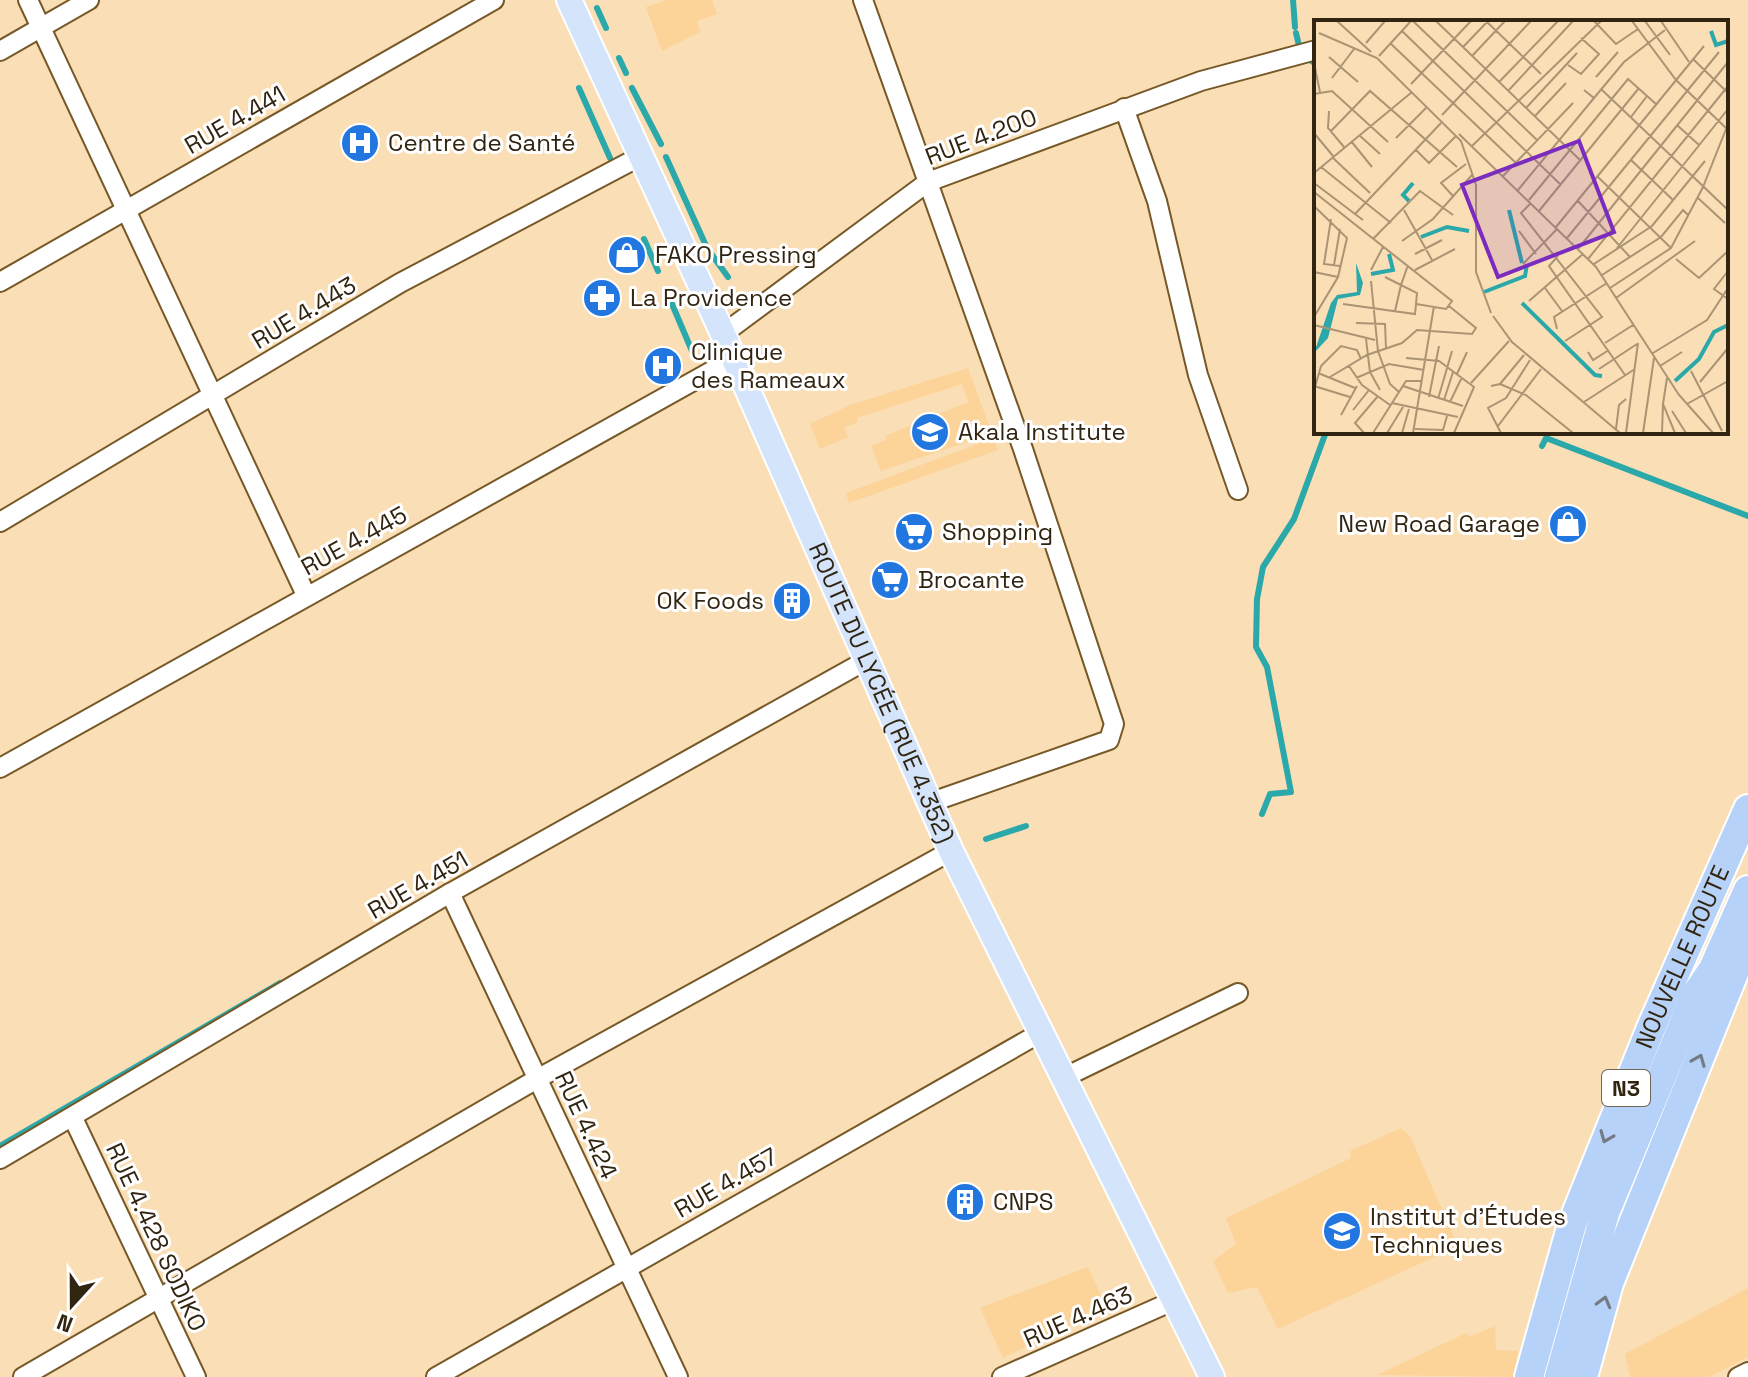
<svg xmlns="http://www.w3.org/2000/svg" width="1748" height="1377" viewBox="0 0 1748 1377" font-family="'Space Grotesk',sans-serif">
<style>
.built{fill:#fcd49a}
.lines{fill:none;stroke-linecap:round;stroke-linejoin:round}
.stream{stroke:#2aa8aa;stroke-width:6}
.minor-casing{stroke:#775928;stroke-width:22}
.major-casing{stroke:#fff;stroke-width:28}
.highway-casing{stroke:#fff;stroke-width:32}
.minor{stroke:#fff;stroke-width:18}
.major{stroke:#d3e4fb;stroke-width:24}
.highway{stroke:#b6d2f8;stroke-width:28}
.oneway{stroke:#747b84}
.labels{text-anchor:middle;stroke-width:6;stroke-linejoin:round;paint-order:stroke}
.shield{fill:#fff;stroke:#6f6658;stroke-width:2}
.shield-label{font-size:22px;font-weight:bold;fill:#312410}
.street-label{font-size:24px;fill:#312410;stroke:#fff}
.poi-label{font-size:24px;fill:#312410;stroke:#fff;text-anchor:start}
.inset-river{fill:none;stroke:#2aa8aa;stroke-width:4}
.inset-road{fill:none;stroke:#aa9473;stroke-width:2}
.view{fill:#7b2cbf;fill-opacity:0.15;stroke:#7b2cbf;stroke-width:4}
.inset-edge{fill:none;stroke:#312410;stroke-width:4}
</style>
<rect width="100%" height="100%" fill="#fadeb5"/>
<g class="built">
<polygon points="667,0 712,0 717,14 697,21 700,32 662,51 646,7"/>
<polygon points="968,368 998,450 849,503 846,493 983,442 975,420 961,426 967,442 881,471 871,446 886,440 885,436 968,402 962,384 857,418 858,422 844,428 848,437 820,449 810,424 850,405"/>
<polygon points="1401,1128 1410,1136 1458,1246 1278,1329 1257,1287 1228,1293 1213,1261 1236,1244 1226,1218 1351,1158 1350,1151"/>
<polygon points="1088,1267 1107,1308 1003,1358 980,1308"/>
<polygon points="1748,1288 1748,1357 1709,1377 1630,1377 1625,1354"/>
<polygon points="1495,1326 1496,1350 1518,1351 1513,1377 1377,1375 1466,1333 1469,1337"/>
</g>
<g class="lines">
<g class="stream">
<polyline points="1293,0 1295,27"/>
<polyline points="597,8 606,28"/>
<polyline points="1296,33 1301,54 1316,64"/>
<polyline points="619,58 626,73"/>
<polyline points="579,88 610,158"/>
<polyline points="632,88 661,144"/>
<polyline points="666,157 707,248 728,277"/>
<polyline points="644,239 658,271"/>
<polyline points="672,304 692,351"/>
<polyline points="1542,446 1546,438 1748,516"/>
<polyline points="1262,814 1270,794 1291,792 1267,667 1256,647 1257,599 1263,567 1294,519 1326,432"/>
<polyline points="986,839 1026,826"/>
<polyline points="0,1146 280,983"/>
</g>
<g class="minor-casing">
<g id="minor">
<polyline points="28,0 306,595"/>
<polyline points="863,0 1023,449 1114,724 1109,740 929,803"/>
<polyline points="0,51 89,0"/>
<polyline points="1124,108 1157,201 1198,375 1238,490"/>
<polyline points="0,282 494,0"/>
<polyline points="723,334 928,182 1201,81 1316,50"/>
<polyline points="0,522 400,283 639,157"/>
<polyline points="0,768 733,359"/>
<polyline points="450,893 678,1377"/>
<polyline points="1061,1079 1238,993"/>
<polyline points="73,1118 196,1377"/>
<polyline points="0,1159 450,893 865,661"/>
<polyline points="23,1377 537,1079 951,851"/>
<polyline points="436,1377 1040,1033"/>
<polyline points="1002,1377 1175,1300"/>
<polyline points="1738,1377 1748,1372"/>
</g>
</g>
<g class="major-casing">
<g id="major">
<path id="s1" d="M569,0L723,334L951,851L1212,1377"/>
</g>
</g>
<g class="highway-casing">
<g id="highway">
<path id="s2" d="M1529,1377L1572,1224L1651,1028L1748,809"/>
<polyline points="1559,1377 1605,1213 1696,994 1713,969 1748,890"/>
<polyline points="1583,1377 1609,1283 1748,938"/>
</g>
</g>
<use href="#minor" class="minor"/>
<use href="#major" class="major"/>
<use href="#highway" class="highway"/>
</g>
<defs><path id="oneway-chevron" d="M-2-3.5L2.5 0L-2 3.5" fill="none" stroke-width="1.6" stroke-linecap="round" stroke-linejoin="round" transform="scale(2)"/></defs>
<g class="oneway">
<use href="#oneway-chevron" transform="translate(1699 1060) rotate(-68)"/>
<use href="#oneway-chevron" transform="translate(1606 1137) rotate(112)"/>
<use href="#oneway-chevron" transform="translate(1604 1302) rotate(-75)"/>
</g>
<defs>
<g id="hospital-disc" transform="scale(2)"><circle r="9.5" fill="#2176e0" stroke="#fff"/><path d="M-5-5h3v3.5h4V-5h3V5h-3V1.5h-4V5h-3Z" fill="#fff"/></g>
<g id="shop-disc" transform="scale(2)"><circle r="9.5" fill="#2176e0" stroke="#fff"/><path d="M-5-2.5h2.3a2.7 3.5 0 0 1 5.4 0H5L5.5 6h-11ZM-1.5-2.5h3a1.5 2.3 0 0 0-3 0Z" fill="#fff"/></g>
<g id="pharmacy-disc" transform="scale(2)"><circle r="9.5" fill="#2176e0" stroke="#fff"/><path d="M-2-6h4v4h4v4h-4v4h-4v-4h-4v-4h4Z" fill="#fff"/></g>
<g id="school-disc" transform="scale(2)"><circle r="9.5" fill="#2176e0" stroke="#fff"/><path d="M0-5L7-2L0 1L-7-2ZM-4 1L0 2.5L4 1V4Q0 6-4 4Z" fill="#fff"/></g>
<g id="supermarket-disc" transform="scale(2)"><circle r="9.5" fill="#2176e0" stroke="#fff"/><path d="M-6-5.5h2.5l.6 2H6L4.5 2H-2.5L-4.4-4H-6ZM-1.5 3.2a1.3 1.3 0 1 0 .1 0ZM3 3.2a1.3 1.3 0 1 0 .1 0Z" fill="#fff"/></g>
<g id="building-disc" transform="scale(2)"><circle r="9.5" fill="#2176e0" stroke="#fff"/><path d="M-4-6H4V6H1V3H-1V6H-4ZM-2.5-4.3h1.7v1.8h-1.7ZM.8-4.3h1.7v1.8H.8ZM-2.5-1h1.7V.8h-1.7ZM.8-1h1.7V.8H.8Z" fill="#fff"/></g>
</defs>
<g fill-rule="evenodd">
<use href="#hospital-disc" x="360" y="143"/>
<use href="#shop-disc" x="627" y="255"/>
<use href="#pharmacy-disc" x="602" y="298"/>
<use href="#hospital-disc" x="663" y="366"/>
<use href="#school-disc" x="930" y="432"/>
<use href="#shop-disc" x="1568" y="524"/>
<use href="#supermarket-disc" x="914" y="532"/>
<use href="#supermarket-disc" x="890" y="580"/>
<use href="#building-disc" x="792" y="601"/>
<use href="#building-disc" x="965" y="1202"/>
<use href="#school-disc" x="1342" y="1231"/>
</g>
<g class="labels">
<rect class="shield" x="1602" y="1070" width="48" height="36" rx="6"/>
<g class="shield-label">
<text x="1626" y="1096">N3</text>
</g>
<g class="street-label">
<text transform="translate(235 120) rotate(-30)" y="8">RUE 4.441</text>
<text transform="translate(981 137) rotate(-21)" y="8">RUE 4.200</text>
<text transform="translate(304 313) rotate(-31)" y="8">RUE 4.443</text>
<text transform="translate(354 541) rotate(-29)" y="8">RUE 4.445</text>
<text dy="8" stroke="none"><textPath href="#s1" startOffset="760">ROUTE DU LYCÉE (RUE 4.352)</textPath></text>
<text transform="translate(418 885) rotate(-30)" y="8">RUE 4.451</text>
<text dy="8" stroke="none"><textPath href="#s2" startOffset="448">NOUVELLE ROUTE</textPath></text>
<text transform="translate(586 1125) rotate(65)" y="8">RUE 4.424</text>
<text transform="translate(726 1183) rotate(-30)" y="8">RUE 4.457</text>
<text transform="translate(156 1237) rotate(65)" y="8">RUE 4.428 SODIKO</text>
<text transform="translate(1078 1317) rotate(-24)" y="8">RUE 4.463</text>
</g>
<g class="poi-label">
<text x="388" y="151">Centre de Santé</text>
<text x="655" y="263">FAKO Pressing</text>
<text x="630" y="306">La Providence</text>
<text x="691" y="360">Clinique<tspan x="691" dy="28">des Rameaux</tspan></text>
<text x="958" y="440">Akala Institute</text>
<text x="1540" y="532" text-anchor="end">New Road Garage</text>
<text x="942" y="540">Shopping</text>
<text x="918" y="588">Brocante</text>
<text x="764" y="609" text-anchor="end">OK Foods</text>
<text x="993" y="1210">CNPS</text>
<text x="1370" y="1225">Institut d'Études<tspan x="1370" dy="28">Techniques</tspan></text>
</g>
</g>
<g transform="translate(1314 20)">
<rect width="414" height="414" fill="#fadeb5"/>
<path d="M42,243L49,263L46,275L24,279L14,318L0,333L17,283L23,275L43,272Z" fill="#2aa8aa"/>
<path class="inset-river" d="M397,11L402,25L414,21M95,181L89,175L99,163M195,190L208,243M107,217L133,207L155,211M57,254L79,250L75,234M170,272L211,256L213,244M208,283L281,355L288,356M361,361L385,339L400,312L414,305"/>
<path class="inset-road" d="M23,1L57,32M99,1L223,120M122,1L266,140M172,1L227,54M280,1L302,24L324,9M318,1L362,60L412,108M331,1L356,35M347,1L375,42M88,11L247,165M5,13L63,38L147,121L162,165V252L177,293M52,23L71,1M76,23L202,143M149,27L174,1M65,36L97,1M158,36L191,1M15,37L44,62M379,39L414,73M0,43L6,72M254,45L267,54L285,34L267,18M282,57L304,32M18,58L40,29M185,62L244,1M97,64L157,1M287,69L414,190M270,70L280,78L310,42L351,10M194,71L259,1M0,74L18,71L74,122M212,88L263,33M15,91L14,108L30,127M128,95L217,1M221,96L252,63M317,97L333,76M363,105L385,125M17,111L56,71L143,147M0,113L19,136M145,114L282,247L365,375L399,413M45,115L66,134M82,118L112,88M37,121L58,147M158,126L287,1M101,129L115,143L142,116M18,137L56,173M317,140L359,180M7,147L77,203M0,153L98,72M189,156L259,83M284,157L357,228M0,163L49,200M204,170L280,78M0,172L138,281L132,289L102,284L103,273L87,265L81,291M139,176L127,163L152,144M384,178L411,203M215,180L314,59L342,84M264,181L316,237M216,184L207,193L288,297L251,321M90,190L118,240M225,191L325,68M41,194L127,103M17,199L10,244L26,246M242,207L390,26M205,211L222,234M253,218L405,32M59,219L106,171L139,195M88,221L119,199L158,155M303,228L414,89M264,229L414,42M101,234L128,220M244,236L235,246L311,355M274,239L414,66M362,239L385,258L414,231M209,244L243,209M280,244L338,206L391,141M20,245L26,209M0,249V188M57,250L69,227M101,250L141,229M414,251L400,269L414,279M0,252L24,257M288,255L347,217L369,190L374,195M71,257L87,265L94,245M57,261L64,331L76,364L85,372M231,268L248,291M296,268L357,228L389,167L414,104M302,278L381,221M215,281L269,234M29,284L101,294L102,284M179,296L198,322L306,413M0,297L24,257L33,218L0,186M42,303L71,304L72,328M0,305L61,320M243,309L240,297L293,263M52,319L56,352L66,370M291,323L319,305M274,332L279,340L295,330M339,333L393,300L414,268M92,338L125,341L160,367L140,413M35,346L48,365L76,385M346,346L368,332M285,349L323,324M377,351L408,411M4,353L41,368M143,354L153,332M16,357L53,335L88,323L103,310L158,314L162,308L135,286M42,358L75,344L110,350M353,358L349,384L361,413M386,362L414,328M157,363L195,321M186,364L212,375L259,413M0,366L36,377M89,366L149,386M177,366L186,364L210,335M1,367L7,346L27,326L43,330L47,339M115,377L125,326M124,379L138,331M130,380L139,352M136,382L148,357M270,382L321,349M78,383L144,397M373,384L414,361M39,390L55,370M358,391L372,413M27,395L43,366M184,406L227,349M101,409L129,410L133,396M302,409L305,385L312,379M50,413L41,403L64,376M59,413L92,361H108M73,413L89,387M88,413L95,389M99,413L120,286M187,413L174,388L192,378L216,340M312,413L324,323M329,413L340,338M348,413L349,384"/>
<path class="view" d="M265,121L300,212L184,257L148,165Z"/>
<rect width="414" height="414" class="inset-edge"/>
</g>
<g transform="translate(72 1305) rotate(201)" stroke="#ffffff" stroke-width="6" paint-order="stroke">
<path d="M0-6L14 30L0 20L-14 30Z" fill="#312410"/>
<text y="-12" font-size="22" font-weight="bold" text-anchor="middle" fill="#312410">N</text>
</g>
</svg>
